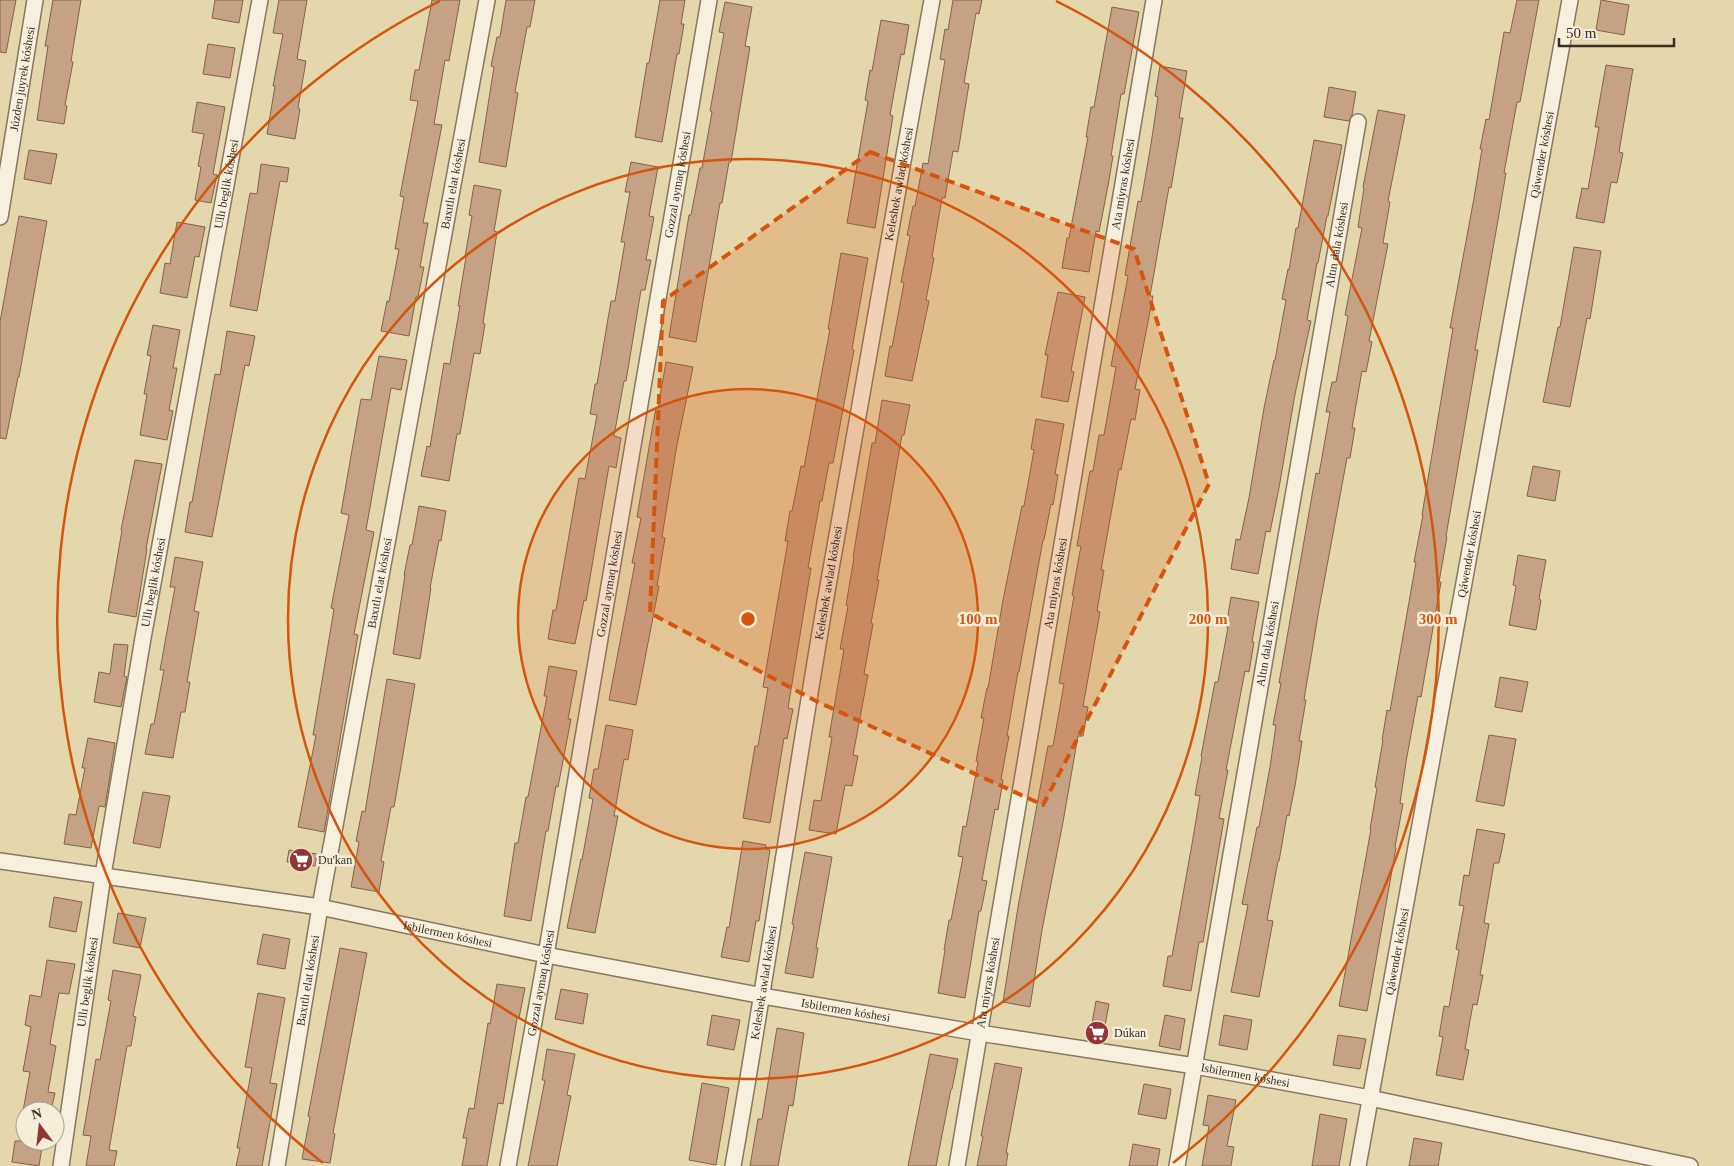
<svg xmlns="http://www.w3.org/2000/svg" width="1734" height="1166" viewBox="0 0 1734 1166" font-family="Georgia,serif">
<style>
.sand{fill:#e4d7ab;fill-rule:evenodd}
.building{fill:#c6a285;stroke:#846248}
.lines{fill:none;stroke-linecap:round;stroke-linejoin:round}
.street-casing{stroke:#877761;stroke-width:18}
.street{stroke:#f7f0de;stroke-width:15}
.marked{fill:#d6550e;fill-opacity:0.2;stroke:#d6550e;stroke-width:4;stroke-dasharray:10 6;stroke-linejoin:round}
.ring{fill:none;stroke:#d6550e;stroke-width:2.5}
.labels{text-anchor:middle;stroke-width:5;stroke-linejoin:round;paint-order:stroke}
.street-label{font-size:12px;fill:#392e23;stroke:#f4edda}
.poi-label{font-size:12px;fill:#392e23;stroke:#f4edda;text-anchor:start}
.centre{fill:#d6550e;stroke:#f4edda;stroke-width:2.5}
.ring-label{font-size:15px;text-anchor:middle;font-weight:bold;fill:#d6550e;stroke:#f4edda;stroke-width:5;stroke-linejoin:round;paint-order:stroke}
</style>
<rect width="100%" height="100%" fill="#ece3cb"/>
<path class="sand" d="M0,0H1734V1166H0ZM25,1111H55V1141H25Z"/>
<g class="building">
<polygon points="0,0 16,0 6,53 0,52"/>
<polygon points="53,0 81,0 71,61 73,62 65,105 67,106 64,124 37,120 48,46 45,46"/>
<polygon points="215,0 243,0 239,23 212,18"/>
<polygon points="279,0 307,0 297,59 306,61 298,108 300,109 295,139 267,134 275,86 273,86 283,34 273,33"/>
<polygon points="432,0 460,0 449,61 445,60 434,124 442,125 423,223 428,223 420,267 424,267 418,297 416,297 409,336 381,331 387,301 389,302 399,249 395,249 404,197 400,196 418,101 410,100 415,70 419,70"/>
<polygon points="506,0 535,0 530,27 527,27 515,92 518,93 506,167 479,162 494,67 491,66 497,37 500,37"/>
<polygon points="660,0 685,0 681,24 684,24 679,54 677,54 662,142 635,137 647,63 649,63"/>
<polygon points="953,0 982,0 979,14 976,13 964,83 969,84 958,152 953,151 945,198 942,198 932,257 934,258 926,300 929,301 912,381 885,376 890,346 892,347 904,283 901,282 910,236 907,235 913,206 915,206 923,163 928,164 945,60 940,59 945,29 948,30"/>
<polygon points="1517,0 1539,0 1520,102 1517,102 1504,173 1506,173 1498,220 1475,350 1478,350 1446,536 1447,537 1439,582 1441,582 1421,697 1418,696 1406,762 1400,803 1403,804 1395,847 1396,848 1367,1011 1339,1006 1371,829 1370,829 1377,788 1375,787 1383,740 1382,740 1387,710 1390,711 1416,562 1414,562 1423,515 1422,515 1453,328 1450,328 1474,198 1482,149 1480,149 1486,119 1489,120 1504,32 1510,33"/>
<polygon points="1601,0 1629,5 1624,35 1596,30"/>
<polygon points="725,2 752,7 745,46 750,47 731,162 729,162 722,203 720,203 696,342 669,337 689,215 691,215 700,168 702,168 712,112 710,111 724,33 719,32"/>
<polygon points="1112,7 1139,12 1124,94 1121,94 1111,156 1113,156 1108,186 1099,232 1096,231 1089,272 1062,268 1067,238 1069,238 1088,137 1086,137 1091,107 1094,107"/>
<polygon points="881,20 909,25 904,55 901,54 890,115 893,116 875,228 847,223 868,101 865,100 870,70 872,71"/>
<polygon points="208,44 235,48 230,78 203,74"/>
<polygon points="1606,65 1633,69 1619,152 1623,153 1617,183 1611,182 1604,223 1576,218 1582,188 1588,189 1599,127 1595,127"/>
<polygon points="1160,66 1187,71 1179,118 1183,118 1171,188 1169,187 1150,296 1153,296 1135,389 1140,390 1135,420 1131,419 1121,470 1119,469 1101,570 1104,570 1097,611 1100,612 1083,706 1088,707 1083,736 1078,736 1063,822 1042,930 1030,1007 1003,1002 1018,907 1048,746 1053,746 1064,684 1059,683 1074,596 1072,595 1081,546 1077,546 1090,471 1093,471 1099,435 1104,435 1116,367 1111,366 1128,276 1125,275 1138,201 1141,202 1151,144 1158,97 1155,96"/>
<polygon points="1329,87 1356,92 1352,115 1349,121 1324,117"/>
<polygon points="197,102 225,107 213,174 217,175 211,203 195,200 201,167 198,166 204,134 192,132"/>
<polygon points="1378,110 1405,115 1388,201 1390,202 1383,243 1388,244 1369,341 1372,342 1366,372 1362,371 1352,428 1355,428 1350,458 1347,458 1319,609 1304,700 1306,700 1299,741 1302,741 1295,786 1289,816 1287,815 1279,861 1278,861 1267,920 1273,921 1259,997 1231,992 1248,905 1242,904 1257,827 1259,827 1270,767 1276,725 1273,725 1281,683 1279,683 1316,473 1319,474 1330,412 1326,412 1332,382 1336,382 1348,316 1345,315 1362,228 1358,227 1364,188 1363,187"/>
<polygon points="1314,140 1342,145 1328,216 1327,216 1318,263 1317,263 1307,320 1311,321 1295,394 1279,488 1270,532 1266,531 1258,574 1231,569 1236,539 1240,540 1249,498 1264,408 1274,360 1275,360 1286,300 1282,299 1288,269 1289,270 1296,228 1298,228"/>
<polygon points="29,150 57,154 51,184 24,179"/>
<polygon points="631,162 658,167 649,216 654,217 646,260 651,260 645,290 641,290 626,381 624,381 614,436 621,438 616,468 609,466 586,601 584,600 575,644 548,639 553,610 556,610 579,478 585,479 597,415 590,414 595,384 597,384 611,301 615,301 625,242 621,242 630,192 625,192"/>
<polygon points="261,164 289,168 287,182 280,181 257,311 230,306 250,193 257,194"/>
<polygon points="474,185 501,190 494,231 497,232 483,323 485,324 480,354 474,353 460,434 457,434 449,481 421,476 427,446 430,447 444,363 450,364 460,306 458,306 466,257 465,257 472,216 469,215"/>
<polygon points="19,216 47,221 19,377 18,377 6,439 0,438 0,322"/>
<polygon points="177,222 205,227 199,257 195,256 187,298 160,293 165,263 170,264"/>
<polygon points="1574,247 1601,251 1590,319 1587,318 1570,407 1543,402 1558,327 1560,327"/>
<polygon points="841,253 868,258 852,349 854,350 833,463 829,463 822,501 820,501 808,568 811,568 788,708 793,709 787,739 784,738 770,823 743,818 755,746 758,746 768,688 763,687 788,541 785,541 790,511 792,511 801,466 804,467 830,329 828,329"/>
<polygon points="1058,292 1085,297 1071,371 1074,372 1068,402 1041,397 1048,355 1045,355"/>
<polygon points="153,325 180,330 173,368 177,368 169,410 173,411 167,440 140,435 147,394 144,394 151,356 147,355"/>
<polygon points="227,331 255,336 249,366 245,365 212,537 185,532 190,502 192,502 215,374 220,375"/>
<polygon points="379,356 407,360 401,390 391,388 366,530 374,532 354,634 358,635 324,832 298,827 316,735 313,735 334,609 331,608 349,515 341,513 361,399 371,400"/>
<polygon points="666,362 693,367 676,450 662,537 665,538 657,586 659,586 636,705 609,700 635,563 632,563 641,518 637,517 656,407 658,408"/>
<polygon points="882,400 910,405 904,435 902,435 877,580 879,580 871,623 873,624 864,674 868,675 853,755 858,756 852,786 845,785 836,834 809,830 814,800 821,801 832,737 829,737 844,649 840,649 848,606 846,605 854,558 853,557 872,443 875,443"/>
<polygon points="1036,419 1064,424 1055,474 1058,475 1053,505 1051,504 1044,540 1043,540 1019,672 1018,672 1007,736 1009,736 1001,779 1003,780 998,810 995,809 982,880 987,881 981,911 979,911 965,998 938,993 945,950 944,950 949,920 951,920 963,857 958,856 963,826 966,827 978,762 976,761 984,718 981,718 987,688 988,688 1003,600 1022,506 1024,506 1034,450 1031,449"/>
<polygon points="135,460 162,464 146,549 147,549 136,617 108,612 122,530 121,530"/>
<polygon points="1533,466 1560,471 1555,501 1527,496"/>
<polygon points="419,506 446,511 441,541 439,540 430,588 431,588 420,659 393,654 405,575 404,575 410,545 412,545"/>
<polygon points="1518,555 1546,560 1539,599 1541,600 1536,630 1509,625 1516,586 1513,585"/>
<polygon points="175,557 203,562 194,611 199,612 187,682 190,682 185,712 181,712 173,758 145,754 151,724 154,724 164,670 160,670 175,587 170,587"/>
<polygon points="1231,597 1259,602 1252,642 1254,642 1249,672 1245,671 1226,770 1228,770 1219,818 1224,819 1203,942 1199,942 1191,991 1163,986 1168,956 1172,956 1192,844 1200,796 1195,795 1202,757 1201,756 1215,682 1218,682 1228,627 1226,627"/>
<polygon points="114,644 128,645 124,676 127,677 121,707 94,702 99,672 110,674"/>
<polygon points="549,666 577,671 568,719 571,719 558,787 556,786 548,831 546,831 531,921 504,916 515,843 518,843 526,797 528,797 547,696 544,696"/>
<polygon points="1500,677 1528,682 1522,712 1495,707"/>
<polygon points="387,679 415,684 394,807 391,807 381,861 384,862 379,892 351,887 359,842 356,841 362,811 365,812"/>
<polygon points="606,725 633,730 628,760 624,759 614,816 618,816 595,933 567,928 581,859 582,860 593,799 589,798 594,769 598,769"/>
<polygon points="1489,735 1516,739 1504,806 1476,801"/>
<polygon points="88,738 115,743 105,807 99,806 91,848 64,844 69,814 76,815 85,768 82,768"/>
<polygon points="143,792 170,796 160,848 133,843"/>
<polygon points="1477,829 1505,834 1499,863 1494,863 1484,923 1489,924 1480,975 1483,975 1477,1005 1473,1004 1465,1049 1469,1050 1463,1080 1436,1075 1443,1037 1439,1036 1444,1006 1449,1007 1459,950 1456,949 1464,906 1459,905 1464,875 1469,876"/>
<polygon points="743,841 766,845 766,849 770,850 759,921 756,921 749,962 721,957 727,927 729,928"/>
<polygon points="289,850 317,854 315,866 287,862"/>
<polygon points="805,852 832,857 816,948 818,948 813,978 785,973 794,925 792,924"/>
<polygon points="54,897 82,902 76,932 49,927"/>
<polygon points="118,913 146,918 140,948 113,943"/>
<polygon points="263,934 290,939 285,969 257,964"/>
<polygon points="340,948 367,953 333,1133 335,1134 330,1163 302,1159 310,1117 308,1116"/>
<polygon points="47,960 75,964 69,994 59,993 50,1044 56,1046 48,1092 55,1093 51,1111 23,1111 30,1072 23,1071 31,1027 25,1025 30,995 41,997"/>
<polygon points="113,970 141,975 133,1016 136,1017 131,1046 127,1046 109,1150 117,1151 114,1166 86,1166 91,1136 83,1135 96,1059 100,1060 111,1001 108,1000"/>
<polygon points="497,984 525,988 519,1018 517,1018 503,1104 498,1103 487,1166 462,1166 467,1138 463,1138 469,1108 474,1109 488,1023 490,1024"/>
<polygon points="561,989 588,994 583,1024 555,1019"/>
<polygon points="258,993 285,998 270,1083 277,1084 262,1166 236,1166 240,1148 237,1148 252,1068 245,1067"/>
<polygon points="1096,1001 1109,1004 1103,1037 1090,1034"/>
<polygon points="712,1015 740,1020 734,1050 707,1045"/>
<polygon points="1165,1015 1185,1019 1180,1050 1159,1046"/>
<polygon points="1224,1015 1252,1020 1247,1050 1219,1045"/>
<polygon points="777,1028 804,1033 793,1106 789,1105 778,1166 750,1166 758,1119 762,1119"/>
<polygon points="1338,1035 1366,1039 1360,1069 1333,1065"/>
<polygon points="547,1049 575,1054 567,1095 571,1096 557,1166 528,1166 545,1080 542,1080"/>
<polygon points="930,1054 958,1059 952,1089 951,1089 936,1166 908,1166"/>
<polygon points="995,1063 1022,1068 1006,1153 1008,1153 1006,1166 977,1166 983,1136 981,1136"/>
<polygon points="702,1083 729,1088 716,1165 689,1160"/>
<polygon points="1144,1084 1171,1089 1166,1119 1138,1114"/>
<polygon points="1208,1095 1236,1100 1227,1146 1234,1147 1231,1166 1202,1166 1209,1126 1203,1125"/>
<polygon points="1320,1114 1347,1119 1339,1166 1312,1166"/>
<polygon points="1414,1138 1442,1143 1438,1166 1409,1166"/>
<polygon points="15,1141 43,1141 39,1166 12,1162"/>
<polygon points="1133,1144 1160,1149 1157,1166 1129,1166"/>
</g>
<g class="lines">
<g class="street-casing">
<g id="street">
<path id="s1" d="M0,217L35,0"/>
<path id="s2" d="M0,861L320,907L546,955L763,996L979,1033L1195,1066L1370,1098L1690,1166"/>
<path id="s3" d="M61,1166L103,875L143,638L260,0"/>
<path id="s4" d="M277,1166L320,907L487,0"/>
<path id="s5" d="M508,1166L546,955L709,0"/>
<path id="s6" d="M733,1166C766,979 793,790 825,603C859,402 896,201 932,0"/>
<path id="s7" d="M957,1166L1154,0"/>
<path id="s8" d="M1177,1166L1358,122"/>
<path id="s9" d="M1358,1166L1570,0"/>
</g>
</g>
<use href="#street" class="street"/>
</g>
<path class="marked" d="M870,152L1134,249L1209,484L1043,805L818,702L650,613L663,301Z"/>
<circle cx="748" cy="619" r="230" fill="#d6550e" fill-opacity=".12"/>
<g class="ring">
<circle cx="748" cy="619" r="230"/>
<circle cx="748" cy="619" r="460"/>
<path d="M323 1163A690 690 0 0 1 440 1M1056 1A690 690 0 0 1 1173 1163"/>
</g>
<defs>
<g id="supermarket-disc" transform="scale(1.25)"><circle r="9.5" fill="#913836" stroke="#f4edda"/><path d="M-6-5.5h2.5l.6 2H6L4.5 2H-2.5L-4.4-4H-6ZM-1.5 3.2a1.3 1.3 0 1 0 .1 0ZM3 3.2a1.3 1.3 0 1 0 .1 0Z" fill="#fff"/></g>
</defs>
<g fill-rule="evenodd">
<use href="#supermarket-disc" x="301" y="860"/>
<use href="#supermarket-disc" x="1097" y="1033"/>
</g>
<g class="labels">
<g class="street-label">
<text dy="4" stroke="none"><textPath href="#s1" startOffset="140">Júzden juyrek kóshesi</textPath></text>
<text dy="4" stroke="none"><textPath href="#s9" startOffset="1028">Qáwender kóshesi</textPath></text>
<text dy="4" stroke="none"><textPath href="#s3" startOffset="996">Ullı beglik kóshesi</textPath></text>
<text dy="4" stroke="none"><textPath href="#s4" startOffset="998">Baxıtlı elat kóshesi</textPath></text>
<text dy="4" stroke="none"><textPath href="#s5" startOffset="996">Gozzal aymaq kóshesi</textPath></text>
<text dy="4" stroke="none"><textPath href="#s6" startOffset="996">Keleshek awlad kóshesi</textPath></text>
<text dy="4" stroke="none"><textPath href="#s7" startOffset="996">Ata miyras kóshesi</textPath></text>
<text dy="4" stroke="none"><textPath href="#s8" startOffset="935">Altın dala kóshesi</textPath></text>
<text dy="4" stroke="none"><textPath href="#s9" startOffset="622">Qáwender kóshesi</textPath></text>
<text dy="4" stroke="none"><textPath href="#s3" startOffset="591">Ullı beglik kóshesi</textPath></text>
<text dy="4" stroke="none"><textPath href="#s6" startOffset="591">Keleshek awlad kóshesi</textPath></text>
<text dy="4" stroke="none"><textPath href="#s4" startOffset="592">Baxıtlı elat kóshesi</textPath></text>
<text dy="4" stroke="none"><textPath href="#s5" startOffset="591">Gozzal aymaq kóshesi</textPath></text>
<text dy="4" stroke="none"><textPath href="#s7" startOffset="591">Ata miyras kóshesi</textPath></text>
<text dy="4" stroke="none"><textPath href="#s8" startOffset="530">Altın dala kóshesi</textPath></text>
<text dy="4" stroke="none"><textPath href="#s2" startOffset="454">Isbilermen kóshesi</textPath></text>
<text dy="4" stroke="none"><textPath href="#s9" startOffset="218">Qáwender kóshesi</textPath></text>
<text dy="4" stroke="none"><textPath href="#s3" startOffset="186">Ullı beglik kóshesi</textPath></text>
<text dy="4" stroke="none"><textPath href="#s4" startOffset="188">Baxıtlı elat kóshesi</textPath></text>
<text dy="4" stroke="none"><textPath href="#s5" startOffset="186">Gozzal aymaq kóshesi</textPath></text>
<text dy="4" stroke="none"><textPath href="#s6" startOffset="186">Keleshek awlad kóshesi</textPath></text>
<text dy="4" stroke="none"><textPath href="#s7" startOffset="186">Ata miyras kóshesi</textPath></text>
<text dy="4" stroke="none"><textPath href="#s2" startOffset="859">Isbilermen kóshesi</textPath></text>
<text dy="4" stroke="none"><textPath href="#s2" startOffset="1264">Isbilermen kóshesi</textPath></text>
</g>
<g class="poi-label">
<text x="318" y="864">Du'kan</text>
<text x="1114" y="1037">Dúkan</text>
</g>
</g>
<circle cx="748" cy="619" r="8" class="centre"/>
<g class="ring-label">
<text x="978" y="624">100 m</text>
<text x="1208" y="624">200 m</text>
<text x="1438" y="624">300 m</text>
</g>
<g transform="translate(40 1126) rotate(345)"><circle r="24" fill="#f4edda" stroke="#a9a191"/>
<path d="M0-4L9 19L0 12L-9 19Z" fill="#913836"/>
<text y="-8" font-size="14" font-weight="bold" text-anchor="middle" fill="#392e23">N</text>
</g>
<path d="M1559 38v8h115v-8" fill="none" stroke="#392e23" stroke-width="2.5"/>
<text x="1566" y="38" font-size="15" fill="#392e23" stroke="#f4edda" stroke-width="4" paint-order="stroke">50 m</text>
</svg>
